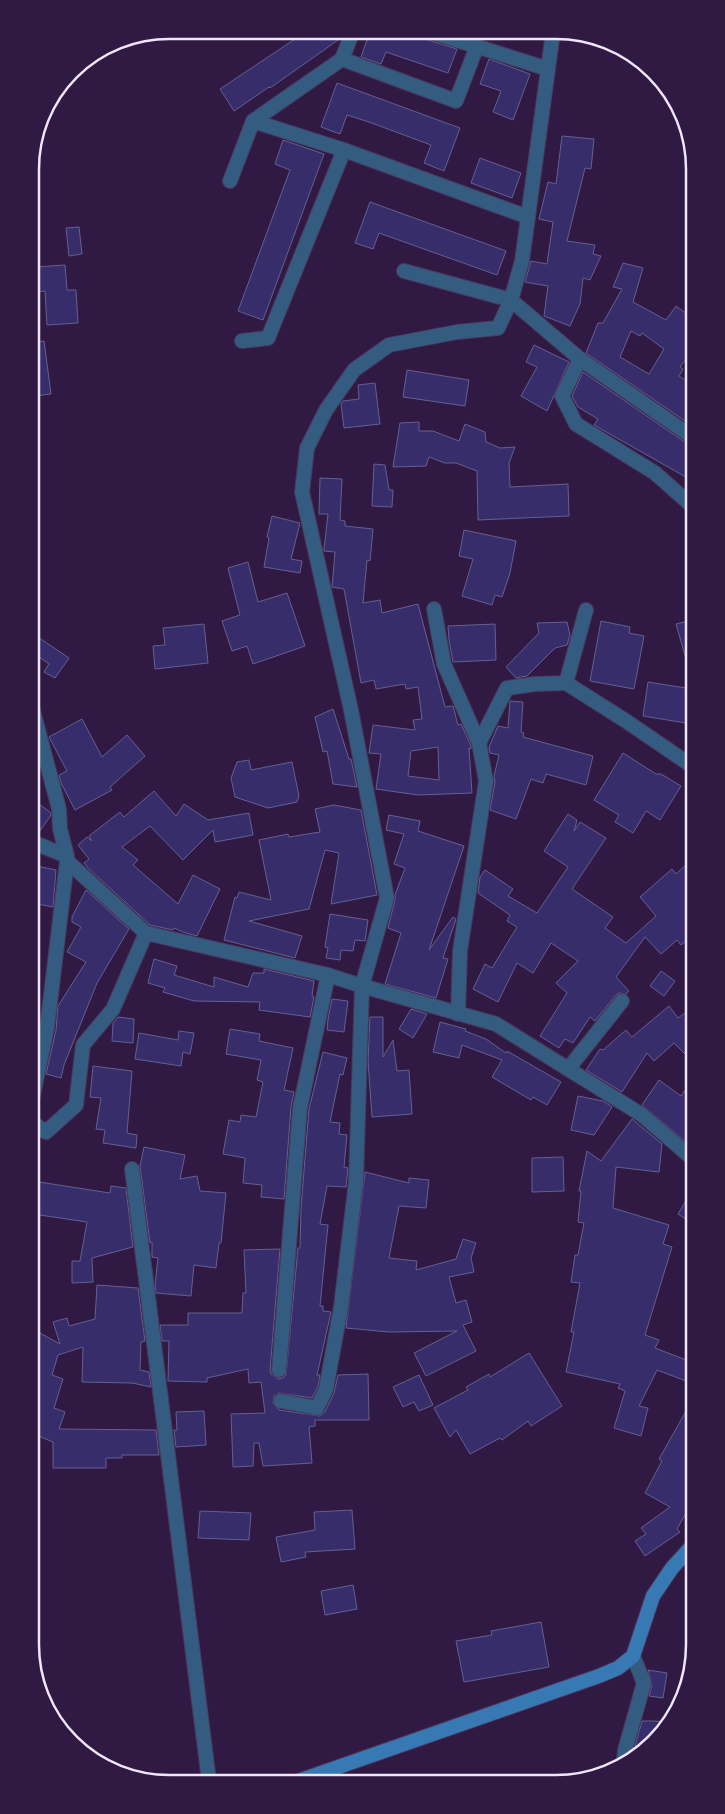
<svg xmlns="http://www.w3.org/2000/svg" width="725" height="1814" viewBox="0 0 725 1814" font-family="'Noto Sans',sans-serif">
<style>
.building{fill:#382d6b;stroke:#646091;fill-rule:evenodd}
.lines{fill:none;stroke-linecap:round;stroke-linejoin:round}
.minor-casing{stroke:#4b365c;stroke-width:16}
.secondary-casing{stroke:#4b365c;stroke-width:16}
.minor{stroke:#345c80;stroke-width:14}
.secondary{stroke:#3779b3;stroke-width:14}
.rim{fill:none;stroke:#f0e6fb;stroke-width:2.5}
</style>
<rect width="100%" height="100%" fill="#301942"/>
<g class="building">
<polygon points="307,31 336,31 341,38 270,88 269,87 234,111 220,89"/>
<polygon points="370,31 409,32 424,37 428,40 457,49 448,73 386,52 381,64 361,57"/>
<polygon points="489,59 530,74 513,120 493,112 501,91 480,84"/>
<polygon points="337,83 460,128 444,171 424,163 431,145 369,122 347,115 340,134 321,127"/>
<polygon points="562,136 594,139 591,169 585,168 567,241 595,245 593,254 601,256 590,280 583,278 580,304 570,326 544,316 548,286 525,282 531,261 547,264 553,222 539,219 548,182 556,184"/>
<polygon points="283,140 324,154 263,320 238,311 290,170 275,164"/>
<polygon points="480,158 521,173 512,198 471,183"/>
<polygon points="370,202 506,251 497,275 379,233 373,249 355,243"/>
<polygon points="79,227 82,254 69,256 66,228"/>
<path d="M623,263L643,268L633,302L666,320L676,306L691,317V352L680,367L683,369L679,376L691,384V425L586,353L598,323H603L622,289L613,287ZM631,331L640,336L642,333L664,349L649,374L620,357Z"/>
<polygon points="65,265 67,290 76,290 78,323 47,325 45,291 37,292 35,267"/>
<polygon points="44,341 51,394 35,396 32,369 31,369 31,343"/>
<polygon points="534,345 569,362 547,411 521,396 537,367 526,362"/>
<polygon points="407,370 469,380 465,406 403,397"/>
<polygon points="583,372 686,443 691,445 691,480 594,425 598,419 578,407 572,396"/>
<polygon points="375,383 380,424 344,428 341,404 343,401 359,399 358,385"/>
<polygon points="419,422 419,431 433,431 459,441 465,424 485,432 486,442 500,448 515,447 509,463 510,487 568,484 569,516 478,520 477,471 456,463 445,463 429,457 426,466 393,467 400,423"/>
<polygon points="374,464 385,465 389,490 393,490 392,507 372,506"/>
<path d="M320,478L342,479L340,520L345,521V526L373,529L370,561L367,560L363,603L380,600L382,613L418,604L445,707L453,706L458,725L461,724L471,746V749L469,748L472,793L418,795L376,789L381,754L369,753L373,725L415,730L413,720L422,719L418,687L406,689L405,684L376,689L374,680L361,683L344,589L332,587L335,552L324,551V549L328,514H319ZM438,747L439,780L408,776L411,751Z"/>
<polygon points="272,516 300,523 291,559 302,561 300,573 264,567 269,538 267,537"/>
<polygon points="464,530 516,541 510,573 502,597 495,595 492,605 462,596 473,559 459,556"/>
<polygon points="248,562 258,602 287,593 305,646 253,664 247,646 232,651 222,621 240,615 228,568"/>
<polygon points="692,620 692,665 688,666 676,624"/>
<polygon points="601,621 630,627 629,633 644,636 634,689 590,681"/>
<polygon points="567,622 570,635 567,645 555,648 527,676 516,678 506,667 539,633 537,623"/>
<polygon points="204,624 208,663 155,669 153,646 165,645 163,628"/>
<polygon points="495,624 496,660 453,662 449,640 448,626"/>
<polygon points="32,633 69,658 55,678 44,672 49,664 32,652"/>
<polygon points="648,682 692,689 692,724 643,716"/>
<polygon points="510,701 523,702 521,732 524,733 523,737 593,756 586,785 546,774 543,783 531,779 516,819 490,810 495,782 494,776 499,755 490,753 489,747 498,726 508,728"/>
<polygon points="333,709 349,759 351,759 357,787 333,784 327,751 323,752 315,717"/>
<polygon points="82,719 102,757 127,735 145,756 110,787 112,790 75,810 61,783 59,775 67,771 49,737"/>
<polygon points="623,753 656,774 661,774 681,786 660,820 646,811 633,833 615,822 619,815 594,800"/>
<polygon points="249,760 251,770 292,762 299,796 297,802 268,808 235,797 231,778 237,762"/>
<polygon points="154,791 176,816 184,804 208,820 249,813 253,835 215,842 213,830 183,860 150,826 122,847 138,860 133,865 178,904 193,875 220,889 197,936 183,932 174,928 173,930 150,925 88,868 84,863 89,859 78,845 87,837 92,841 89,836 120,812 124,817"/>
<polygon points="32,799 50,812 51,815 37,835 32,833"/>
<polygon points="334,805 361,810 377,895 331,904 339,853 325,850 309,909 249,921 302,936 295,958 224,940 235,897 237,898 239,892 271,900 259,840 288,834 289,837 320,832 315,809"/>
<polygon points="568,814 577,820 574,831 580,822 606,838 572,889 613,917 605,928 626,943 656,916 640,897 672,869 676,874 686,865 692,873 693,935 681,945 677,940 661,954 645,937 616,977 629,991 626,994 619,993 616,995 595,1021 590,1017 573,1043 565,1039 559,1048 540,1036 567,993 556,983 578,961 551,943 533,973 517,963 498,1002 473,989 485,964 492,968 517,927 507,921 510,915 478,893 480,877 485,870 513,889 508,896 537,913 568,867 544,851"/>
<polygon points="389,815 420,821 418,831 464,846 429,950 453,917 456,919 443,958 448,959 436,998 385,984 401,933 388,928 395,900 395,895 405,868 394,864 404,834 386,830"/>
<polygon points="32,865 56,870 53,907 32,903"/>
<polygon points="86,890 129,929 97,983 64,1065 61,1078 46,1074 56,1030 58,1006 86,962 67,952 81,927 72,922 72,917"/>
<polygon points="330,914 368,920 365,941 355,940 353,951 341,950 340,960 326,958 328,948 325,947"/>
<polygon points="154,959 177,966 174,975 214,987 214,977 248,987 253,973 264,973 264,969 314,981 312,996 314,997 310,1017 259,1010 260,1002 194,1001 163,992 165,988 148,983"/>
<polygon points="661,971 675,981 664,996 650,986"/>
<polygon points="332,999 348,1001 344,1032 327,1030 328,1019"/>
<polygon points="669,1006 678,1018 693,1007 693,1062 674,1043 654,1061 647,1053 622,1092 586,1070 600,1049 603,1050 626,1030 632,1037"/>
<polygon points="411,1009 427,1014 413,1038 399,1029"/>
<polygon points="118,1017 134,1019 133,1043 112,1041 113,1023"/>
<polygon points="370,1017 383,1017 383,1057 393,1040 397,1071 409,1070 412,1114 372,1117 368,1061"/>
<polygon points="440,1022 466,1029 465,1031 486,1039 506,1053 507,1051 561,1082 547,1105 533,1097 531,1100 492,1077 502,1060 462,1045 459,1058 433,1052"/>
<polygon points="230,1029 260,1034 259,1041 293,1048 284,1090 294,1092 291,1107 284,1199 261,1197 262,1185 243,1183 245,1158 223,1154 229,1120 240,1122 241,1115 256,1117 263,1082 257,1080 261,1060 226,1054"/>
<polygon points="179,1031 194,1033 190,1054 183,1052 181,1066 135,1059 139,1033 178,1040"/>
<polygon points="323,1052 347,1058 343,1075 340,1074 330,1122 340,1123 339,1134 347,1135 344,1167 348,1168 346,1187 327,1186 320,1224 328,1225 320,1306 323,1306 323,1311 331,1312 317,1375 320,1375 318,1386 312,1398 279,1393 274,1396 273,1403 279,1410 320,1416 325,1412 334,1393 338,1375 368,1374 369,1420 315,1420 315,1426 309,1427 312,1463 263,1466 259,1443 254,1443 253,1466 233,1467 231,1414 265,1413 261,1382 249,1383 248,1369 207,1378 207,1382 168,1381 169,1341 162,1341 160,1325 188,1325 188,1313 242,1313 243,1293 246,1293 244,1250 280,1249 270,1370 271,1374 278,1379 283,1378 286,1375 298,1248 300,1248 301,1208 309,1109"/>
<polygon points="93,1066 132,1071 127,1133 137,1135 136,1148 103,1143 105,1130 96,1129 101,1098 90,1097"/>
<polygon points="693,1079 693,1148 642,1105 659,1080 681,1096"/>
<polygon points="578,1096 603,1101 612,1107 594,1135 571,1130"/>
<polygon points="632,1119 662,1144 659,1172 616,1167 613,1208 669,1225 663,1244 672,1247 645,1335 659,1340 655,1348 694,1363 694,1384 657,1370 639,1406 648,1408 641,1436 614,1428 625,1391 618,1388 620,1384 566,1372 574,1332 571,1332 580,1283 571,1282 575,1255 578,1255 584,1223 578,1222 581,1191 579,1191 587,1151 601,1161"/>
<polygon points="144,1147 185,1155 180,1179 197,1176 200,1191 226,1193 221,1243 219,1243 216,1268 194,1265 191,1296 156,1293 155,1285 158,1258 152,1257 152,1242 150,1243 140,1166"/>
<polygon points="563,1157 564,1191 532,1192 532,1158"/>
<polygon points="365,1172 409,1183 409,1178 429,1180 426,1208 399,1206 389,1258 417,1261 416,1270 456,1259 463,1239 476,1243 471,1258 474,1272 449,1277 456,1303 466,1300 472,1322 463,1325 476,1351 426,1376 414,1353 457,1331 389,1332 346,1328"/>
<polygon points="33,1181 110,1193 111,1186 126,1188 133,1247 92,1258 93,1282 72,1283 72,1261 80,1261 87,1222 33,1214"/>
<polygon points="693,1189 693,1224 678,1214"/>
<polygon points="97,1285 138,1288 145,1341 141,1342 140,1370 149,1372 151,1387 132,1383 82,1382 83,1347 58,1355 52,1375 63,1379 54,1408 65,1412 59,1429 156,1430 159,1455 122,1455 122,1458 106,1458 106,1468 53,1468 53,1442 34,1434 34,1340 38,1332 60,1344 53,1322 67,1318 69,1326 95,1319"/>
<polygon points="529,1353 562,1406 531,1426 528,1421 502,1440 500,1438 470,1454 456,1430 450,1437 434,1408 468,1390 466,1387 489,1374 490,1377"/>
<polygon points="419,1375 433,1405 419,1411 414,1402 403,1407 393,1387"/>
<polygon points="694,1397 694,1499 677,1529 680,1532 645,1556 635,1541 646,1534 641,1528 670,1507 645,1493 662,1461 659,1459"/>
<polygon points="204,1411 206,1445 176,1447 174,1430 177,1430 176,1412"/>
<polygon points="352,1510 355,1549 305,1552 306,1557 281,1562 276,1537 315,1530 314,1512"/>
<polygon points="200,1511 251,1513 249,1540 198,1538"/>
<polygon points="353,1585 357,1609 325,1615 321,1591"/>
<polygon points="541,1622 549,1667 464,1682 456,1641 492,1635 491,1631"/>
<polygon points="648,1670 667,1673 663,1698 649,1696 652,1685"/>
<polygon points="642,1721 653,1721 670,1722 661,1737 645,1747 635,1746"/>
</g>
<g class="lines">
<g class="minor-casing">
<g id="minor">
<polyline points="431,32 548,69"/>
<polyline points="342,59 456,101 477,46"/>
<polyline points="253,121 344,150"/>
<polyline points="230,181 253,121 342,59 353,31"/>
<polyline points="404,271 511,300 580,359 691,436"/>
<polyline points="242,341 268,338 344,150 528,217"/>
<polyline points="580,359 562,396 576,424 655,473 691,505"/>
<polyline points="434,609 444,664 479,743 486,781 460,951 458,1014"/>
<polyline points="566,683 626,721 692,766"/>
<polyline points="32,707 59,809 60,829 67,856"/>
<polyline points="479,743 507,688 535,684 566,683 586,610"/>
<polyline points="32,842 67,856 67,861 146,933 328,975 362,986 496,1024 642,1115 693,1159"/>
<polyline points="568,1069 622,1001"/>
<polyline points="33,1095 47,1028 67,861"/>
<polyline points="33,1123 46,1132 76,1105 83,1045 113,1009 146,933"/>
<polyline points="132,1169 209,1781"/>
<polyline points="279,1370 300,1108 328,975"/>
<polyline points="281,1401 317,1408 326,1389 341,1307 356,1181 362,986 387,898 351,710 302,492 307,448 326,410 354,370 389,345 457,332 498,328 511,300 522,261 553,32"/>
<polyline points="624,1760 625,1750 644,1683 633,1656"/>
</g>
</g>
<g class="secondary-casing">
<polyline id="secondary" points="298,1781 599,1676 618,1668 633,1656 653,1596 672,1568 694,1544"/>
</g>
<use href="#minor" class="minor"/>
<use href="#secondary" class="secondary"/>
</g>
<path d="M0 0H725V1814H0ZM169 39H556A130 130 0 0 1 686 169V1645A130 130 0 0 1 556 1775H169A130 130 0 0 1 39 1645V169A130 130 0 0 1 169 39Z" fill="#301942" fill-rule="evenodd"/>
<path class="rim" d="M169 39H556A130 130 0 0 1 686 169V1645A130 130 0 0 1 556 1775H169A130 130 0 0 1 39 1645V169A130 130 0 0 1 169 39Z"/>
</svg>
